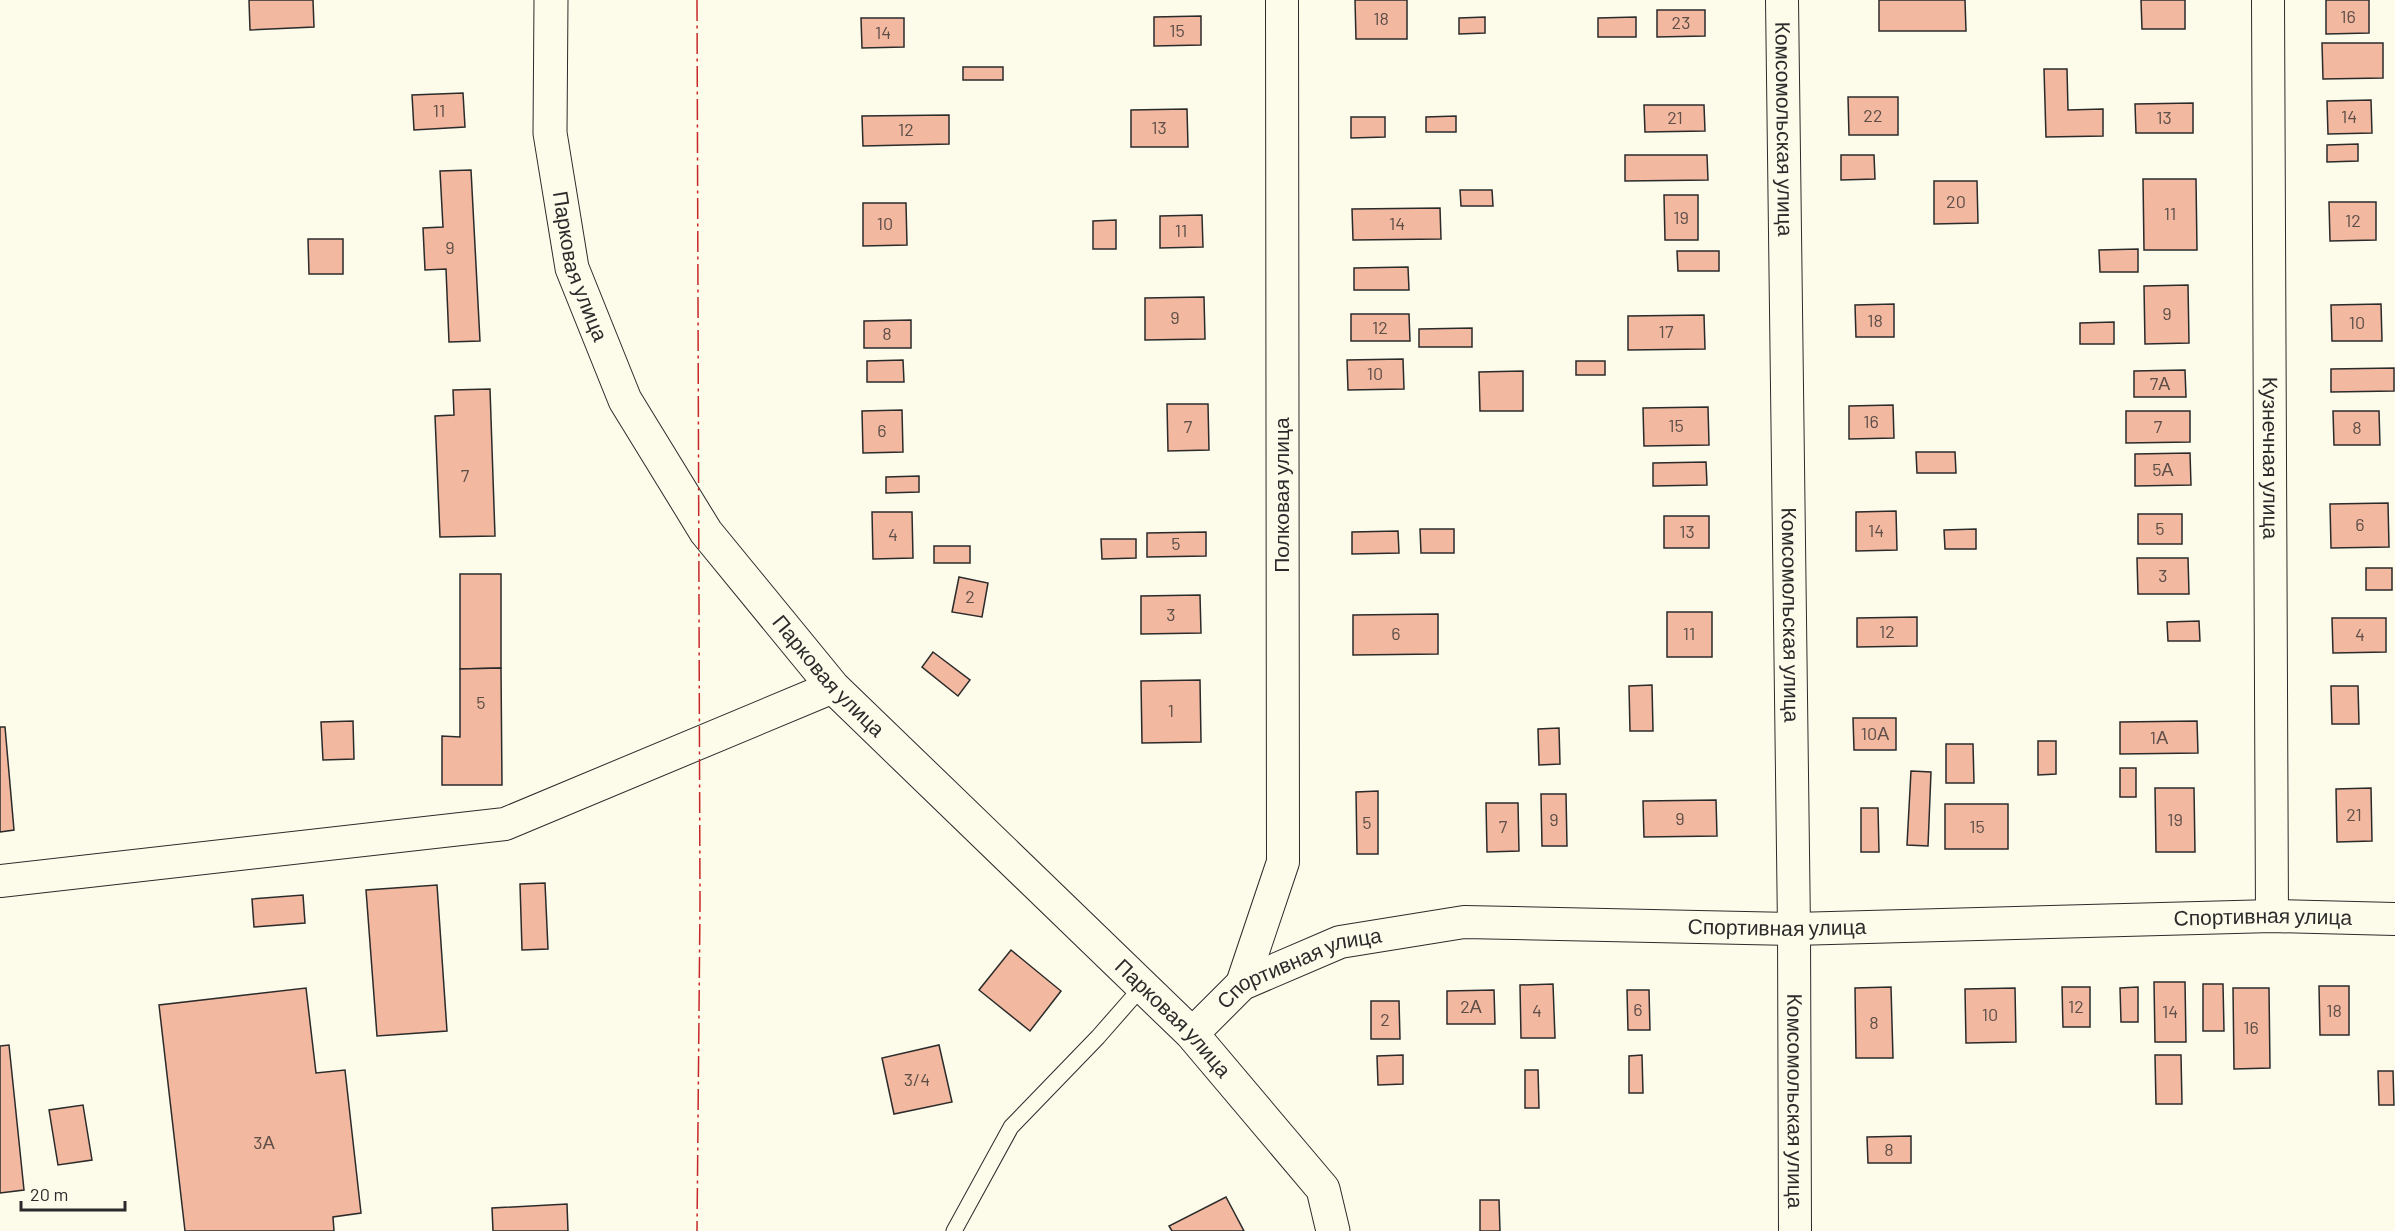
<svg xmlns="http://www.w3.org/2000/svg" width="2395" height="1231" viewBox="0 0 2395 1231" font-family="Barlow,sans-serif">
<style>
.building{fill:#f2b8a0;stroke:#2b2b2b;stroke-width:1.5}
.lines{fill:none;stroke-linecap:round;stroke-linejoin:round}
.service-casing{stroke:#2b2b2b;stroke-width:17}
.minor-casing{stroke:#2b2b2b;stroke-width:34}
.secondary-casing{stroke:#2b2b2b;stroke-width:35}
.service{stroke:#fdfbea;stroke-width:15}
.minor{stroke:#fdfbea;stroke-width:32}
.secondary{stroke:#fdfbea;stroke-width:33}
.power{stroke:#c62828;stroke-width:1.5;stroke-dasharray:21 4.5 3 4.5;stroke-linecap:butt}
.labels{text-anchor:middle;stroke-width:4.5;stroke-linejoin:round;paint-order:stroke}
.number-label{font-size:18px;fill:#5d4e48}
.street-label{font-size:21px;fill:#2b2b2b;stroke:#fdfbea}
</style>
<rect width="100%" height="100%" fill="#fdfbea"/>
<g class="building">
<polygon points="249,0 313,0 314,27 250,30"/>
<polygon points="1355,0 1407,0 1407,39 1356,39"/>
<polygon points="1879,0 1965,0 1966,31 1879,31"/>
<polygon points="2141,0 2185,0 2185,29 2142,29"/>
<polygon points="2326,0 2369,0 2369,33 2326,34"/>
<polygon points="1657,10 1705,10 1705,36 1657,37"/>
<polygon points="1201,16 1201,45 1154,46 1154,17"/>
<polygon points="1485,17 1485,33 1459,34 1459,18"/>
<polygon points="1636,17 1636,37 1598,37 1598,18"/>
<polygon points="861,18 904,18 904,47 862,48"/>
<polygon points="2322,43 2383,43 2383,78 2323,79"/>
<rect x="963" y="67" width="40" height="13"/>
<polygon points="2044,69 2067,69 2068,110 2103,109 2103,136 2046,137"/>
<polygon points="463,93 465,127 414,130 412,95"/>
<polygon points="1848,97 1898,97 1898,135 1849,135"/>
<polygon points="2371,100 2372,133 2328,134 2327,101"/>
<polygon points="2193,103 2193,133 2136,133 2135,104"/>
<polygon points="1644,105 1704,105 1705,131 1645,132"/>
<polygon points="1187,109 1188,147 1131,147 1131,110"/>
<polygon points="949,115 949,144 863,146 862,116"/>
<polygon points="1456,116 1456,132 1426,132 1426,117"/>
<polygon points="1351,117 1385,117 1385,137 1351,138"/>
<polygon points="2358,144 2358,161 2327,162 2327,145"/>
<polygon points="1625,155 1707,155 1708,180 1625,181"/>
<polygon points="1841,155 1874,155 1875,179 1841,180"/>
<polygon points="471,170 480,341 449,342 446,269 425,270 423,228 443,227 440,171"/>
<polygon points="2143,179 2196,179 2197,250 2144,250"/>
<polygon points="1934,181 1977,181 1978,223 1934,224"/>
<polygon points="1460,190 1492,190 1493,206 1461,206"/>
<polygon points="1664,195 1698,195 1698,240 1665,240"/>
<polygon points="2329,202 2376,202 2376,240 2330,241"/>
<polygon points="863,203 906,203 907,245 863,246"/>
<polygon points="1440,208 1441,239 1353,240 1352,209"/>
<polygon points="1202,215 1203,247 1160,248 1160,216"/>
<polygon points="1116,220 1116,249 1093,249 1093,221"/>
<polygon points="308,239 343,239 343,274 309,274"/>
<polygon points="2138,249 2138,272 2100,272 2099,250"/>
<polygon points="1677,251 1719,251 1719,271 1678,271"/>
<polygon points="1408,267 1409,290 1354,290 1354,268"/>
<polygon points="2188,285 2189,343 2145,344 2144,286"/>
<polygon points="1204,297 1205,339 1145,340 1145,298"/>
<polygon points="1894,304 1894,337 1856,337 1855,305"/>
<polygon points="2381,304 2382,341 2332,341 2331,305"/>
<polygon points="1351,314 1409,314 1410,341 1351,341"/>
<polygon points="1704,315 1705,349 1628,350 1628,316"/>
<polygon points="911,320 911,348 864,348 864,321"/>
<polygon points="2114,322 2114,344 2080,344 2080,323"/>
<polygon points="1472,328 1472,347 1419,347 1419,329"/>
<polygon points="1403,359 1404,389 1348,390 1347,360"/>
<polygon points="903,360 904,382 867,382 867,361"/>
<rect x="1576" y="361" width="29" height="14"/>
<polygon points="2394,368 2394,391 2331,392 2331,369"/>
<polygon points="2185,370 2186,397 2134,397 2134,371"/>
<polygon points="1523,371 1523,411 1480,411 1479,372"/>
<polygon points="490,389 495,536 440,537 435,416 454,415 453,390"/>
<polygon points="1167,404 1208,404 1209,450 1168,451"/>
<polygon points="1893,405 1894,438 1849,439 1849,406"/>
<polygon points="1708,407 1709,445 1644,446 1643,408"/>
<polygon points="902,410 903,452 863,453 862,411"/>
<polygon points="2126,411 2190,411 2190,442 2126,443"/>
<polygon points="2333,411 2379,411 2380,445 2334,445"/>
<polygon points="1916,452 1955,452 1956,473 1917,473"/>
<polygon points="2190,453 2191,485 2135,486 2135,454"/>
<polygon points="1706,462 1707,485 1653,486 1653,463"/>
<polygon points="919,476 919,492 886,493 886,477"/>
<polygon points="2388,503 2389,547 2331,548 2330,504"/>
<polygon points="1896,511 1897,550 1856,551 1856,512"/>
<polygon points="872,512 912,512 913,558 873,559"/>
<rect x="2138" y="514" width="44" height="30"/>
<rect x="1664" y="516" width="45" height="32"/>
<polygon points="1420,529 1454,529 1454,553 1421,553"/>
<polygon points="1976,529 1976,549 1945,549 1944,530"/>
<polygon points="1398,531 1399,553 1352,554 1352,532"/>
<polygon points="1206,532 1206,556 1147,557 1147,533"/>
<polygon points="1101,539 1136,539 1136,558 1102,559"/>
<rect x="934" y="546" width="36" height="17"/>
<polygon points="2137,558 2188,558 2189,594 2138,594"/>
<rect x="2366" y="568" width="26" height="22"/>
<polygon points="460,574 501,574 501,668 460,669"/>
<polygon points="959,577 988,583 982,617 952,612"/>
<polygon points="1200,595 1201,633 1141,634 1141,596"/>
<rect x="1667" y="612" width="45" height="45"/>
<polygon points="1438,614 1438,654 1353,655 1353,615"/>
<polygon points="1917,617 1917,646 1857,647 1857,618"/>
<polygon points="2332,618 2386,618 2386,652 2333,653"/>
<polygon points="2199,621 2200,641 2168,641 2167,622"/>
<polygon points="933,652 970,680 958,696 922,667"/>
<polygon points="501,668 502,785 442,785 442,736 460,737 460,669"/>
<polygon points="1200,680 1201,742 1142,743 1141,681"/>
<polygon points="1652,685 1653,731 1630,731 1629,686"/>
<polygon points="2331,686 2358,686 2359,724 2332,724"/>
<polygon points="1853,718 1896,718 1896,750 1854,750"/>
<polygon points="353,721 354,759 323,760 321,722"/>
<polygon points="2197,721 2198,753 2120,754 2120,722"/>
<polygon points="0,727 5,727 14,830 0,832"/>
<polygon points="1559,728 1560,764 1539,765 1538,729"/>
<polygon points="2038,741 2056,741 2056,774 2038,775"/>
<polygon points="1946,744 1973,744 1974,783 1946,783"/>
<rect x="2120" y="768" width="16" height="29"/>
<polygon points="1911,771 1931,772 1928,846 1907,845"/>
<polygon points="2155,788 2194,788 2195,852 2156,852"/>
<polygon points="2371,788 2372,841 2337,842 2336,789"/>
<polygon points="1378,791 1378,854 1357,854 1356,792"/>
<polygon points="1541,794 1566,794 1567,846 1542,846"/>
<polygon points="1716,800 1717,836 1644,837 1643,801"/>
<polygon points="1486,803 1518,803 1519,851 1487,852"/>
<rect x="1945" y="804" width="63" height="45"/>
<polygon points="1861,808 1878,808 1879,852 1861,852"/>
<polygon points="545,883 548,949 522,950 520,884"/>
<polygon points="437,885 447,1031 377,1036 366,890"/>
<polygon points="303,895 305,923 254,927 252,899"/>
<polygon points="1011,950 1061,991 1030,1031 979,990"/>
<polygon points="2154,982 2185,982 2186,1042 2155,1042"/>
<polygon points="1553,984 1555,1038 1521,1038 1520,985"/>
<polygon points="2203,984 2223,984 2224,1031 2203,1031"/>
<polygon points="2319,986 2349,986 2349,1035 2320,1035"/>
<polygon points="1891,987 1893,1058 1856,1058 1855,988"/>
<polygon points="2062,987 2090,987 2090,1027 2063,1027"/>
<polygon points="2138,987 2138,1022 2121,1022 2120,988"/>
<polygon points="306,988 316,1073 345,1070 361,1213 333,1217 334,1231 185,1231 159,1005"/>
<polygon points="2015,988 2016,1042 1966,1043 1965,989"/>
<polygon points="2233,988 2269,988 2270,1068 2234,1069"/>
<polygon points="1494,990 1495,1024 1447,1024 1447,991"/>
<polygon points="1627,990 1649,990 1650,1030 1628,1030"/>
<polygon points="1371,1001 1399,1001 1400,1039 1371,1039"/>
<polygon points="9,1045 24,1190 0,1193 0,1046"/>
<polygon points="939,1045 952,1102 894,1114 882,1058"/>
<polygon points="1403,1055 1403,1084 1378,1085 1377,1056"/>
<polygon points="1642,1055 1643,1093 1629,1093 1629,1056"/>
<polygon points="2155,1055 2181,1055 2182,1104 2156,1104"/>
<polygon points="1525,1070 1538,1070 1539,1108 1525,1108"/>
<polygon points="2378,1071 2393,1071 2394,1105 2379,1105"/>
<polygon points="83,1105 92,1160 58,1165 49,1110"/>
<polygon points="1911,1136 1911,1163 1868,1163 1867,1137"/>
<polygon points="1226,1197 1244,1231 1172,1231 1169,1226"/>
<polygon points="1480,1200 1499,1200 1500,1231 1480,1231"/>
<polygon points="567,1204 568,1231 493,1231 492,1208"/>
</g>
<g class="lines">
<g class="service-casing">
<polyline id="service" points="954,1231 1011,1127 1098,1037 1141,988"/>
</g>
<g class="minor-casing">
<g id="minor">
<path id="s1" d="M1782,0L1794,929L1795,1231"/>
<path id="s2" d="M2268,0L2272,916"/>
<polyline points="0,881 505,824 833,687"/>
<polyline points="1242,984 1283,862 1282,0"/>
<path id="s3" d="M1192,1034L1242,984L1340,942L1464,922L1794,929L2272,916L2395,919"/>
</g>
</g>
<g class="secondary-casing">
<g id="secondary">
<path id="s4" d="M551,0L550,133L572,268L625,400L706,532L833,687L1192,1034L1323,1189L1333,1231"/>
</g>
</g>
<use href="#service" class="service"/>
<use href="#minor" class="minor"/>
<use href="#secondary" class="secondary"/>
<polyline class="power" points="697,0 700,904 697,1231"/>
</g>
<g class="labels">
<g class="number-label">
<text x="2348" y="23">16</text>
<text x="1381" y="25">18</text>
<text x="1681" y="29">23</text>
<text x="1177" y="37">15</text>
<text x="883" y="39">14</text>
<text x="439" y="117">11</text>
<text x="1873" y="122">22</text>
<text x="2349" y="123">14</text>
<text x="1675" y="124">21</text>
<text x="2164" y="124">13</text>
<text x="1159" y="134">13</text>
<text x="906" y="136">12</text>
<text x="1956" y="208">20</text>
<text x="2170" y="220">11</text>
<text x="1681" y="224">19</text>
<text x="2353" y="227">12</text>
<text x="885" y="230">10</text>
<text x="1397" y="230">14</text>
<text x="1181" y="237">11</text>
<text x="450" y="254">9</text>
<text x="2167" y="320">9</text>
<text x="1175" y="324">9</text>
<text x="1875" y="327">18</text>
<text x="2357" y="329">10</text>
<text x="1380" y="334">12</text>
<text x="1666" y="338">17</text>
<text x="887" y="340">8</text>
<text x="1375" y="380">10</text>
<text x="2160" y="390">7А</text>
<text x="1871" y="428">16</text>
<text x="1676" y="432">15</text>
<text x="1188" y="433">7</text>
<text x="2158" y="433">7</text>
<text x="2357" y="434">8</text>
<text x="882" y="437">6</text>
<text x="2163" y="476">5А</text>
<text x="465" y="482">7</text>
<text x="2360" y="531">6</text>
<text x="2160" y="535">5</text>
<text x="1876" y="537">14</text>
<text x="1687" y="538">13</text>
<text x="893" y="541">4</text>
<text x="1176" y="550">5</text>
<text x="2163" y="582">3</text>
<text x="970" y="603">2</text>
<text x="1171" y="621">3</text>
<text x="1887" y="638">12</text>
<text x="1396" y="640">6</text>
<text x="1689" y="640">11</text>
<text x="2360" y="641">4</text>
<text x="481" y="709">5</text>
<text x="1171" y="717">1</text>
<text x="1875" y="740">10А</text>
<text x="2159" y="744">1А</text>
<text x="2354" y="821">21</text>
<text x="1680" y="825">9</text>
<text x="1554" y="826">9</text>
<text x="2175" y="826">19</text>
<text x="1367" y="829">5</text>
<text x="1503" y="833">7</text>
<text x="1977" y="833">15</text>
<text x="1471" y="1013">2А</text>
<text x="2076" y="1013">12</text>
<text x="1638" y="1016">6</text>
<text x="1537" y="1017">4</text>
<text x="2334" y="1017">18</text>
<text x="2170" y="1018">14</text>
<text x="1990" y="1021">10</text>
<text x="1385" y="1026">2</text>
<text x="1874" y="1029">8</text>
<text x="2251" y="1034">16</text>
<text x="917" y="1086">3/4</text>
<text x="264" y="1149">3А</text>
<text x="1889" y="1156">8</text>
</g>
<g class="street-label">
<text dy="7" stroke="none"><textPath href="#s1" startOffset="129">Комсомольская улица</textPath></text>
<text dy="7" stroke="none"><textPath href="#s4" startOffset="270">Парковая улица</textPath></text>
<text dy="7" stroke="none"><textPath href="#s2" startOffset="458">Кузнечная улица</textPath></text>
<text transform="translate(1282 495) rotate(-90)" y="7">Полковая улица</text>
<text dy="7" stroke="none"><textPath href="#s1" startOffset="615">Комсомольская улица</textPath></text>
<text dy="7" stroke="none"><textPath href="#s4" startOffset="756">Парковая улица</textPath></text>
<text dy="7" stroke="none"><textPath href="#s3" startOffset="1102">Спортивная улица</textPath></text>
<text dy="7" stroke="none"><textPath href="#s3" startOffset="616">Спортивная улица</textPath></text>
<text dy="7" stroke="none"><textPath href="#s3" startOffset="130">Спортивная улица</textPath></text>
<text dy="7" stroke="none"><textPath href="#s4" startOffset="1242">Парковая улица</textPath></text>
<text dy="7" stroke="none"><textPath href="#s1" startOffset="1101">Комсомольская улица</textPath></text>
</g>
</g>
<path d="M21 1201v9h104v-9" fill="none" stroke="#2b2b2b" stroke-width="3"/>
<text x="30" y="1201" font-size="18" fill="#2b2b2b" stroke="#fdfbea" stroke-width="4.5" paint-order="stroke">20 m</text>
</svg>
